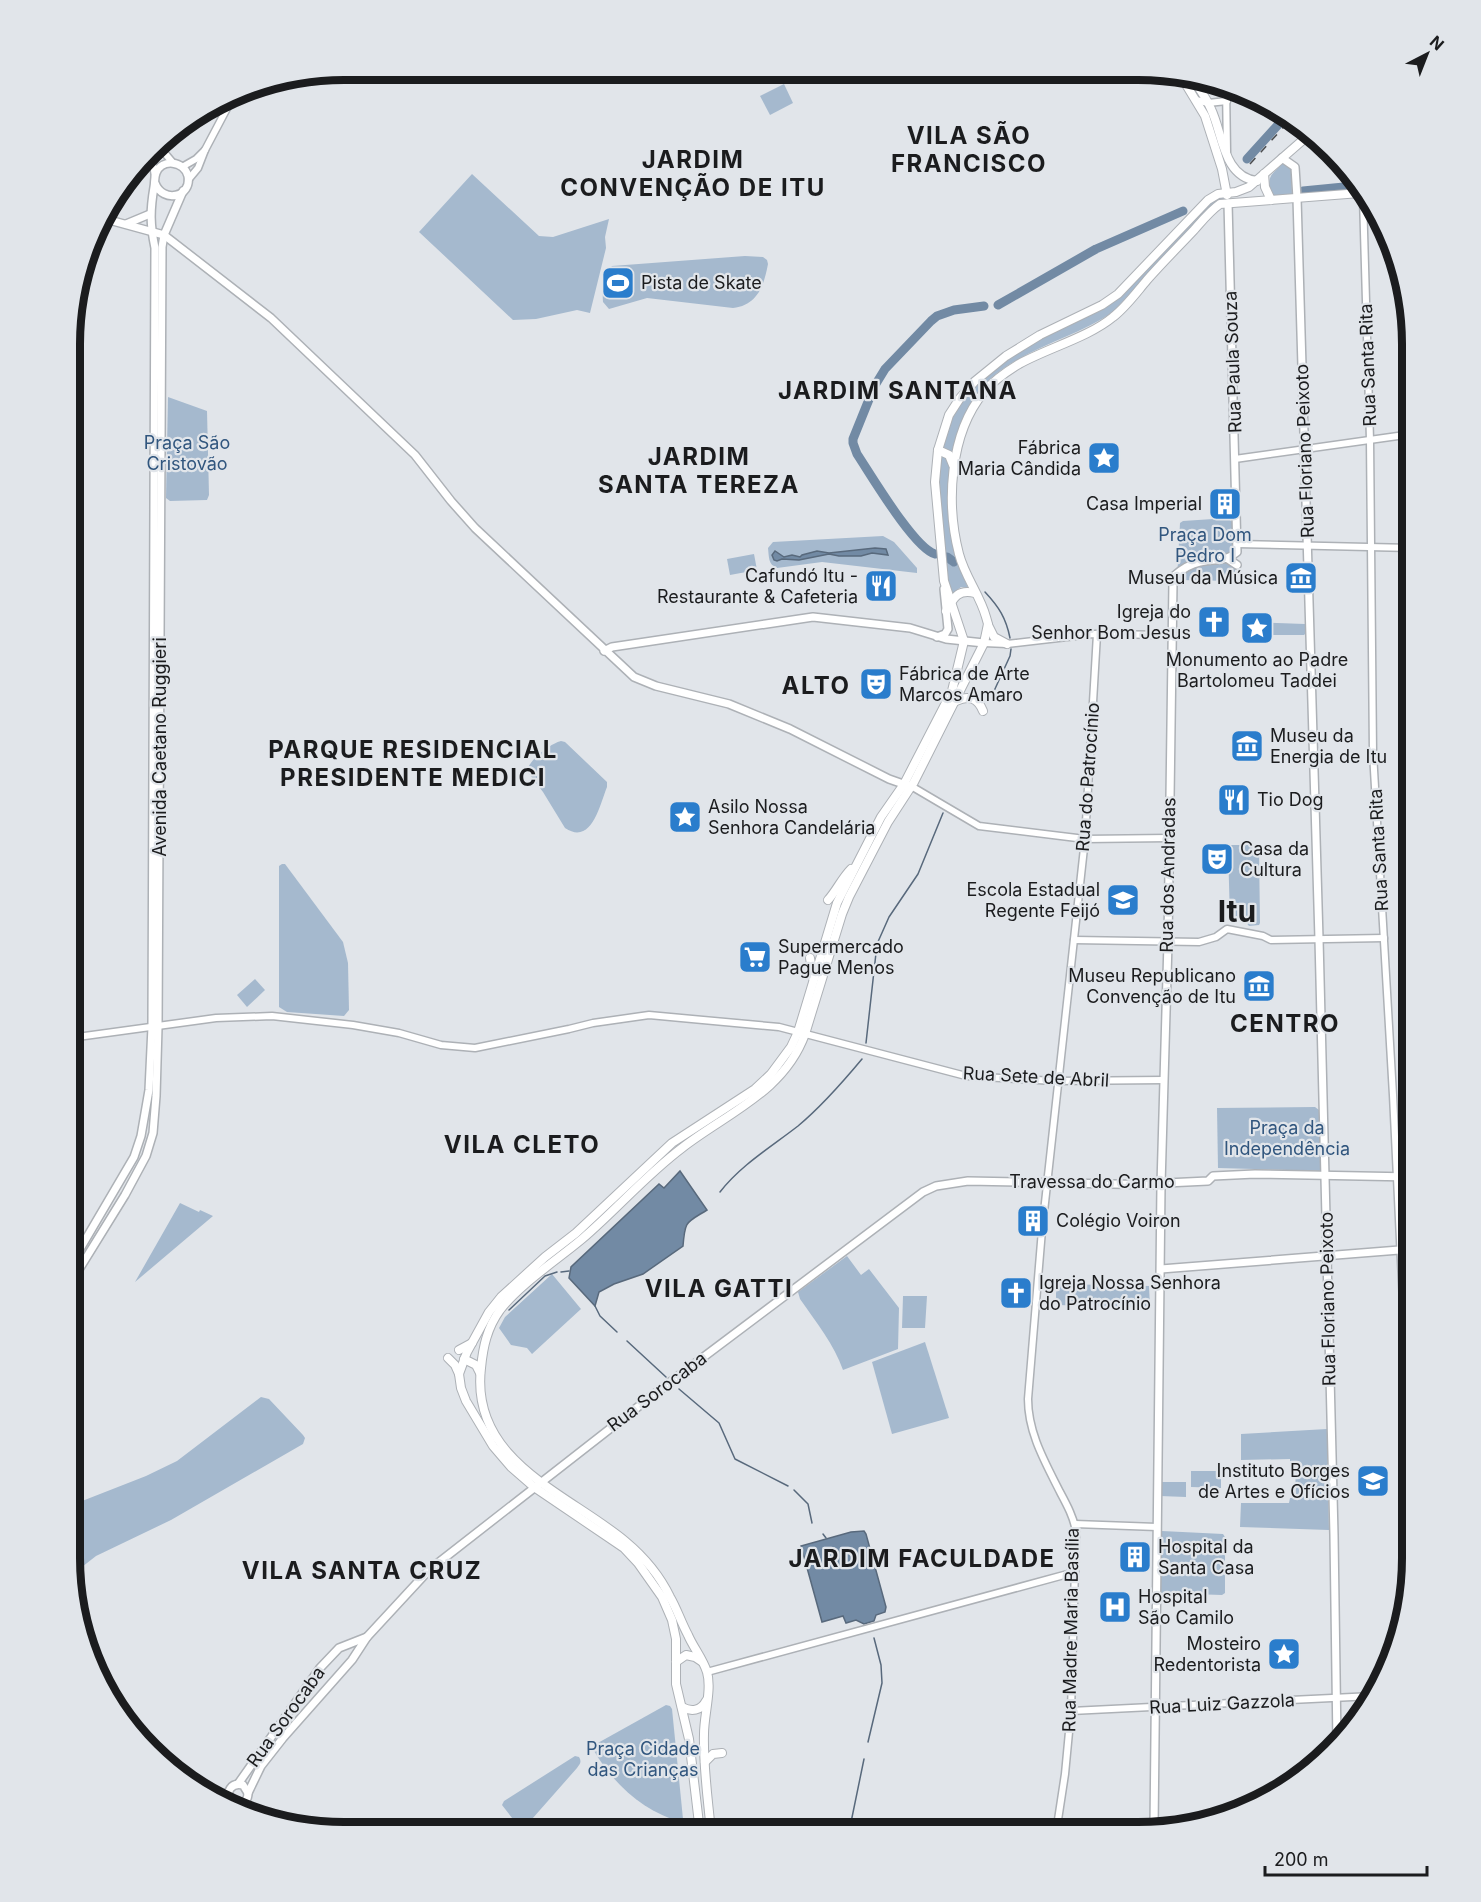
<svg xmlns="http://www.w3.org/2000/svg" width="1481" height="1902" viewBox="0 0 1481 1902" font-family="Inter,sans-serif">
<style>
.green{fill:#a5b9ce}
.water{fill:#728aa4;stroke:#58697c;stroke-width:1.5}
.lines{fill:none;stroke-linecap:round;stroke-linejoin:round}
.stream{stroke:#58697c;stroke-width:1.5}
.river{stroke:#728aa4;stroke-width:9}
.tertiary-casing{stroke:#adb1b6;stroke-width:9}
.secondary-casing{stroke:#adb1b6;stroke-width:10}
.primary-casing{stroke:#adb1b6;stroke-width:10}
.tertiary{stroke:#fff;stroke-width:6}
.secondary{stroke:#fff;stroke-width:7}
.primary{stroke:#fff;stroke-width:8}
.rail{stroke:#4b4d50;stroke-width:1.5;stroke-dasharray:8 8;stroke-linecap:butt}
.labels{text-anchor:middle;stroke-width:4.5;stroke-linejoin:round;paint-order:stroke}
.poi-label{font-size:18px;fill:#1b1c1e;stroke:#e1e5ea;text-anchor:start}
.street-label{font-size:18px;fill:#1b1c1e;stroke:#e1e5ea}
.park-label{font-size:18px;fill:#31567e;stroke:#e1e5ea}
.district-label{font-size:24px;font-weight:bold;letter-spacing:1.5px;fill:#1b1c1e;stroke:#e1e5ea}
.town-label{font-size:30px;font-weight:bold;fill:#1b1c1e;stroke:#e1e5ea}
.rim{fill:none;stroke:#1b1c1e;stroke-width:8}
</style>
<rect width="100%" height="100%" fill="#e1e5ea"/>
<g class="green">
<polygon points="784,84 793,103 770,115 760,96"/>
<path d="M1283,163H1288L1291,166L1292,194L1272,196C1266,177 1270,176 1283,163Z"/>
<polygon points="472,174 539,236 553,237 609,219 605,237 606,248 590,313 577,310 536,319 513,320 419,232"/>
<path d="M1220,196L1226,197L1209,208L1113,312C1068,343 1000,352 971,403C964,414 961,426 957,438L952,539L956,558L968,588L961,587L952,594L947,580L937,491L939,459L948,427L955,413L968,394L985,375L1009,356L1121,296L1207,206Z"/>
<path d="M745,256L763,257L767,260L768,264C764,285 758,305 733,308L647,298L609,309L603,302C602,290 604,275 612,266Z"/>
<polygon points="168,397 207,411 209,495 207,500 170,501 166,498"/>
<polygon points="1228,518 1232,522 1233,549 1227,555 1235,567 1235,581 1177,580 1180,523 1183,521"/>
<path d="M883,536L894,542L917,568V573L822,562L777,568C768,565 769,556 768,548L773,542Z"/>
<polygon points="754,554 757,570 730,575 727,559"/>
<polygon points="1254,622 1305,624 1306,633 1304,635 1255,635 1253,634"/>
<path d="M561,741L565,742L607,782V787C600,804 592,846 565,828L543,792L527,771C528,761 551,743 561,741Z"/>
<polygon points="1230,845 1257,845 1259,848 1260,923 1259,925 1249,926 1245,921 1232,922 1230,919 1228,848"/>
<polygon points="282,864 285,864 343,942 348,963 349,1010 344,1016 287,1012 279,1007 279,866"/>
<polygon points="255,979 265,990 247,1007 237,995"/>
<polygon points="1315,1107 1319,1110 1321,1171 1218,1168 1217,1108"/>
<polygon points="180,1203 199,1212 200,1210 213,1216 135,1282"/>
<path d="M847,1256L861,1275L869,1269L899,1308L898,1349L843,1370C834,1344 816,1322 800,1299L798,1292Z"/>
<polygon points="552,1274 581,1309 532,1354 527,1348 511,1345 499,1328 505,1317"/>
<path d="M1060,1284L1149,1286L1150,1308L1058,1305C1055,1299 1055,1288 1060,1284Z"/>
<polygon points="903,1296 927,1296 925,1328 902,1328"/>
<polygon points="925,1342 949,1418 892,1434 872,1362"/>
<path d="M261,1397L269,1399L303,1435L305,1438L303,1444L171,1520L96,1556L73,1574C68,1556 64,1517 77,1503L146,1476L177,1461Z"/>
<polygon points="1327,1429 1329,1530 1240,1527 1241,1503 1289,1503 1290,1498 1296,1498 1295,1463 1290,1463 1290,1459 1241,1460 1241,1434"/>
<polygon points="1191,1471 1221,1471 1221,1488 1191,1487"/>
<polygon points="1160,1482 1186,1482 1186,1497 1160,1496"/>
<polygon points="1162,1531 1223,1534 1225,1537 1225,1593 1222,1595 1161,1593 1159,1591 1160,1533"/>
<path d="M666,1705L670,1706L672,1709L683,1819L681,1822C644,1812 612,1783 593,1749L596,1744Z"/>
<path d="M575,1756L579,1757C582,1762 580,1764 577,1768L525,1827H519L502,1805L504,1801Z"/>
</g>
<g class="water">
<polygon points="875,548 886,549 888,555 872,553 861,556 839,556 829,554 799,560 782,559 777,561 774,560 772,555 775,551 784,557 792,555 800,557 802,555 817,551 829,553"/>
<path d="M680,1171L707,1210C686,1223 685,1220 683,1246L643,1274L614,1284L599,1292L595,1306L569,1278L571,1267L659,1184L664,1188Z"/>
<polygon points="864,1531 866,1534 886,1607 885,1612 876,1615 874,1621 864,1624 856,1620 846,1623 843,1616 822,1622 801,1546 851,1532"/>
</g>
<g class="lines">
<g class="stream">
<path d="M985,592C999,607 1006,618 1010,638"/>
<polyline points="989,702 1010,656 1011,649"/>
<polyline points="866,1043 877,944 889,917 918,874 943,813"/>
<path d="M720,1192C741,1165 771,1147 798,1126C822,1106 842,1083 862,1059"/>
<polyline points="561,1272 569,1271"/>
<polyline points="595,1306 600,1316 617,1332"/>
<polyline points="509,1310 545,1276 557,1272"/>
<polyline points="627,1341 666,1377"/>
<polyline points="679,1389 719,1423 735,1459 788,1486"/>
<polyline points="794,1490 808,1504 812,1523"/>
<polyline points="823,1534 826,1538"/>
<polyline points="868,1742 882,1683 881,1665 874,1638"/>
<polyline points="849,1832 864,1759"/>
</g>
<g class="river">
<polyline points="1247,159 1287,115"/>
<polyline points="1303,191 1354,186"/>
<polyline points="998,305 1096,249 1183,211"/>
<path d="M935,554C914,548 871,475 857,454L853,443V439L874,387L885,369L931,321L937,316L954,310L984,306"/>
<polyline points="947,557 954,562"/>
</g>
<g class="tertiary-casing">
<g id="tertiary">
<polyline points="1226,86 1227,152"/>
<polyline points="1196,100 1208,103 1227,101"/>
<polyline points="157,144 173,163"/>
<polyline points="151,151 155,177"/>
<polyline points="182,167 196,159 205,150"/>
<polyline points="188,180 198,168 205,150 233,97"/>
<polyline points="1363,197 1370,440 1373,753 1393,1095 1411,1468"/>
<polyline points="1235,459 1412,434"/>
<polyline points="1237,544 1412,548"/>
<polyline points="984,643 1007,644 1093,634 1172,635"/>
<polyline points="911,786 979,826 1085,839 1169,838"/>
<polyline points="1074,940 1199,942 1216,937 1227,929 1263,936 1271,940 1384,938"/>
<polyline points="70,1038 216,1018 272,1016 353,1025 399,1033 441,1045 475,1048 569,1029 593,1023 649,1015 779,1027 966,1076 1054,1081 1164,1080"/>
<polyline points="1075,1524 1157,1527"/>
<polyline points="707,1672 1075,1572"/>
<polyline points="1071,1711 1373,1696"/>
<path d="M1056,1833L1065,1774L1071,1711L1076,1532C1074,1518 1067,1505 1060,1492C1045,1462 1028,1433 1028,1399L1042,1230L1085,839L1097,634"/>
</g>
</g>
<g class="secondary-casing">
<g id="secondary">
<polyline points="1282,158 1295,167 1297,198 1319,939 1334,1535 1337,1744"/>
<polyline points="102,218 164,235 271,318 415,455 451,501 475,528 634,677 656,686 729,704 790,729 889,779 906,785"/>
<polyline points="126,224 150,214"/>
<polyline points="1228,559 1237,565"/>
<polyline points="937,637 945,634 948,629 944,589"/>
<polyline points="604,651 612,647 813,617 910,628 946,639 984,643"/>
<path d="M70,1266L134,1157L141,1136L149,1090L152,1027L155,248C150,224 150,211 154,187C155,183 154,178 156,173C162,158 184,161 188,176C192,197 163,204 155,183"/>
<polyline points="1161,1269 1412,1249"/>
<polyline points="70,1284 125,1195 146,1156 153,1133 156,1096 158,1027 162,247 164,235 183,191"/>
<polyline points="238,1784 320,1668 339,1648 367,1637"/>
<polyline points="248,1793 261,1766 283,1738 352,1660 367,1637 429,1570 657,1392 923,1192 936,1186 968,1181 1161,1185 1166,1183 1208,1181 1213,1176 1255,1174 1412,1177"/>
<polyline points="219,1797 228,1792"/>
<path d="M231,1802C225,1792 231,1782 243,1785L248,1793C248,1799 245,1804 238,1804"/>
<path d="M1154,1829L1161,1185L1168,942L1173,582L1174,576C1181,570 1190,564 1200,562C1216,558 1224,563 1237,552L1228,203"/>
</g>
</g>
<g class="primary-casing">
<g id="primary">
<polyline points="1179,73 1205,116 1222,169 1227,195"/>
<path d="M1191,76C1198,87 1206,97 1211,109C1223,134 1223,177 1257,181"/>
<polyline points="1264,174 1265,187 1271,200"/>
<polyline points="938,450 949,455 953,465"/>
<path d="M946,611C954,597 958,589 975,593"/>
<polyline points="988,625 994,637 1007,644"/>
<path d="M956,701C969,695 978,698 983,711"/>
<path d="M828,900C837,890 842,878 851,869"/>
<polyline points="810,958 813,978"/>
<polyline points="459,1350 472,1343"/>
<polyline points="448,1358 455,1365 459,1374"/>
<polyline points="464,1359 476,1365 480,1373"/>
<polyline points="676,1662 686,1655 695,1657 701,1661"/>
<path d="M682,1707C691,1712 701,1711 706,1701"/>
<polyline points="705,1762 713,1754 722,1753"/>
<polyline points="700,1832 689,1739 676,1684 676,1639 672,1620 662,1597 638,1563 624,1548 534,1487 511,1467 493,1446 466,1401 461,1388 459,1374 467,1352 489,1312 501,1297 545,1257 576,1233 672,1143 755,1089 771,1074 791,1047 798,1032 837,903 881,817 904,784 952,691 964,641 944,581 935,482 938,450 949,415 960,398 974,382 1006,356 1040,335 1102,305 1118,294 1208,200 1218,194 1236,192 1249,187 1311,133"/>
<path d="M711,1832C708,1799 703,1766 704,1734C704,1715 712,1689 707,1672C703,1659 693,1647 688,1635C681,1622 677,1609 670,1597C660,1576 643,1556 625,1541C567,1493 470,1461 481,1368C483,1347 487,1328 500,1310C520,1284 557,1260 582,1239C616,1210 646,1175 682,1148C727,1113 784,1092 805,1034L842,914L849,897L888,822L914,782L984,643L988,624L986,617C980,595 965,577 959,554C946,504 949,434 984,392C993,381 1006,372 1019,364C1048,348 1089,337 1113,317C1126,307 1136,293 1147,280C1162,263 1178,247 1194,230C1202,221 1210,211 1220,204L1360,193"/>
</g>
</g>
<use href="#tertiary" class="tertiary"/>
<use href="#secondary" class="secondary"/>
<use href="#primary" class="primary"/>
<polyline class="rail" points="1250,164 1292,118"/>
</g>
<defs>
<g id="stadium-square" transform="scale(1.725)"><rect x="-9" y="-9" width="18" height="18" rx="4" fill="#2a7dcc" stroke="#e1e5ea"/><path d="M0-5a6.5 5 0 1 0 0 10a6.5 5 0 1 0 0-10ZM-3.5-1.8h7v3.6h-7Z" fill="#fff"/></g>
<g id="sight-square" transform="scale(1.725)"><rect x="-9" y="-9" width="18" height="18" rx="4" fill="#2a7dcc" stroke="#e1e5ea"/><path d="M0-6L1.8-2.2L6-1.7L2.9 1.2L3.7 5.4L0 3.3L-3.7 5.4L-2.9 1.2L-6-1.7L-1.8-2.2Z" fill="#fff"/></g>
<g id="building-square" transform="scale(1.725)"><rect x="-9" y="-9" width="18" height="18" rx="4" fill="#2a7dcc" stroke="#e1e5ea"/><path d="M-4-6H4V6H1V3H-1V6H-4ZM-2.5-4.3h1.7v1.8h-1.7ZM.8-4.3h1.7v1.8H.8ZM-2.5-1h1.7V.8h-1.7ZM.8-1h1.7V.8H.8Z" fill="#fff"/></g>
<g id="museum-square" transform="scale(1.725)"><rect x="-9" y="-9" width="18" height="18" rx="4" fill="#2a7dcc" stroke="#e1e5ea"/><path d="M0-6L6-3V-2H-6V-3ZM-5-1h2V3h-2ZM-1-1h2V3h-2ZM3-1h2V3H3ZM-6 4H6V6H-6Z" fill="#fff"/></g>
<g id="restaurant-square" transform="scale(1.725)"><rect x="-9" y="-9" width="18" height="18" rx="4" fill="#2a7dcc" stroke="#e1e5ea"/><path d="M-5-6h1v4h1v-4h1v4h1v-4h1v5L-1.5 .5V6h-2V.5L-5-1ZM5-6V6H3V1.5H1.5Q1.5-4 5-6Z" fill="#fff"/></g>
<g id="church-square" transform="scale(1.725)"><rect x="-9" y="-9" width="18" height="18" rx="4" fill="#2a7dcc" stroke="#e1e5ea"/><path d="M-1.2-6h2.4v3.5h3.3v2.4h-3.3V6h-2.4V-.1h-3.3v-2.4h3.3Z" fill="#fff"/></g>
<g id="theatre-square" transform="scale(1.725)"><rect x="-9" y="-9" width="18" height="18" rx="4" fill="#2a7dcc" stroke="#e1e5ea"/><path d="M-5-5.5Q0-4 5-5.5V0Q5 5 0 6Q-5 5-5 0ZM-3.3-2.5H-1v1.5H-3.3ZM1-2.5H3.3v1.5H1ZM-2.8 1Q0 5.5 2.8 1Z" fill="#fff"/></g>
<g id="school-square" transform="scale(1.725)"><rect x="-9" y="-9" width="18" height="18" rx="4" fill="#2a7dcc" stroke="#e1e5ea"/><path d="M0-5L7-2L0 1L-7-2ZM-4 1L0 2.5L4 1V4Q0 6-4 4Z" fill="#fff"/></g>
<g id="supermarket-square" transform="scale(1.725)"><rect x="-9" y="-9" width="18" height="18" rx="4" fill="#2a7dcc" stroke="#e1e5ea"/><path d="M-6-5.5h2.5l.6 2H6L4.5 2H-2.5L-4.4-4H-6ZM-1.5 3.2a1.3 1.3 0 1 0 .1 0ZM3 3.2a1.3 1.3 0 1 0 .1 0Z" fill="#fff"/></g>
<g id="university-square" transform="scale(1.725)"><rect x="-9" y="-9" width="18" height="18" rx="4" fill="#2a7dcc" stroke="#e1e5ea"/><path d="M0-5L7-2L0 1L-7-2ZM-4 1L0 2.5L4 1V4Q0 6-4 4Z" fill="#fff"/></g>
<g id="hospital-square" transform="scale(1.725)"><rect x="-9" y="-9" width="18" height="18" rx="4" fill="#2a7dcc" stroke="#e1e5ea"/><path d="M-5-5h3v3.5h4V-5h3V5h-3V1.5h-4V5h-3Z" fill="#fff"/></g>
</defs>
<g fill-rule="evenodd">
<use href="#stadium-square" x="618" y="283"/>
<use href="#sight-square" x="1104" y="458"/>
<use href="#building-square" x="1225" y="504"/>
<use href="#museum-square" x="1301" y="578"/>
<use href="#restaurant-square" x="881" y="586"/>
<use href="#church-square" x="1214" y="622"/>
<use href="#sight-square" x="1257" y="628"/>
<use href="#theatre-square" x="876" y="684"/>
<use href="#museum-square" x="1247" y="746"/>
<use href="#restaurant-square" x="1234" y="800"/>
<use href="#sight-square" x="685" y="817"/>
<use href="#theatre-square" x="1217" y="859"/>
<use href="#school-square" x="1123" y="900"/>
<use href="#supermarket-square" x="755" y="957"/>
<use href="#museum-square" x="1259" y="986"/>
<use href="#building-square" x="1033" y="1221"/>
<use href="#church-square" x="1016" y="1293"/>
<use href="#university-square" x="1373" y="1481"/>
<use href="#building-square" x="1135" y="1557"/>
<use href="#hospital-square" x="1115" y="1607"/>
<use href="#sight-square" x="1284" y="1654"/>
</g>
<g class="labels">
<g class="poi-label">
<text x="641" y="289">Pista de Skate</text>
<text x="1081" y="454" text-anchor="end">Fábrica<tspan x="1081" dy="21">Maria Cândida</tspan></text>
<text x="1202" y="510" text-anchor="end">Casa Imperial</text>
<text x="858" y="582" text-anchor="end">Cafundó Itu -<tspan x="858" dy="21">Restaurante &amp; Cafeteria</tspan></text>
<text x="1278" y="584" text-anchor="end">Museu da Música</text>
<text x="1191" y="618" text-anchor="end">Igreja do<tspan x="1191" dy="21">Senhor Bom Jesus</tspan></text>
<text x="1257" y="666" text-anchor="middle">Monumento ao Padre<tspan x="1257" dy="21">Bartolomeu Taddei</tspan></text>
<text x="899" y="680">Fábrica de Arte<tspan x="899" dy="21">Marcos Amaro</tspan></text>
<text x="1270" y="742">Museu da<tspan x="1270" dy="21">Energia de Itu</tspan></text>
<text x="1257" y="806">Tio Dog</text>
<text x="708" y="813">Asilo Nossa<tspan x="708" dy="21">Senhora Candelária</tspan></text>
<text x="1240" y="855">Casa da<tspan x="1240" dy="21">Cultura</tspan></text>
<text x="1100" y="896" text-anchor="end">Escola Estadual<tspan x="1100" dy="21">Regente Feijó</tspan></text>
<text x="778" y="953">Supermercado<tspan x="778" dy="21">Pague Menos</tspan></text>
<text x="1236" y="982" text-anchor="end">Museu Republicano<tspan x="1236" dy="21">Convenção de Itu</tspan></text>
<text x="1056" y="1227">Colégio Voiron</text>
<text x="1039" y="1289">Igreja Nossa Senhora<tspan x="1039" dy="21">do Patrocínio</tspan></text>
<text x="1350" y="1477" text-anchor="end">Instituto Borges<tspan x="1350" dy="21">de Artes e Ofícios</tspan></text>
<text x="1158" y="1553">Hospital da<tspan x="1158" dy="21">Santa Casa</tspan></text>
<text x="1138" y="1603">Hospital<tspan x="1138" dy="21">São Camilo</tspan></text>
<text x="1261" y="1650" text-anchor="end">Mosteiro<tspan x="1261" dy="21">Redentorista</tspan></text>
</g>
<g class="street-label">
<text transform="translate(1233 362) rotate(-92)" y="6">Rua Paula Souza</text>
<text transform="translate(1368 365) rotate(-92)" y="6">Rua Santa Rita</text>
<text transform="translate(1305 451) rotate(-92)" y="6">Rua Floriano Peixoto</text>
<text transform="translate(160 747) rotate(-90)" y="6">Avenida Caetano Ruggieri</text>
<text transform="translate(1088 777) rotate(-86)" y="6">Rua do Patrocínio</text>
<text transform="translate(1379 850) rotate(-93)" y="6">Rua Santa Rita</text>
<text transform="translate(1168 875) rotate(-89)" y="6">Rua dos Andradas</text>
<text transform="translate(1036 1077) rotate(3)" y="6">Rua Sete de Abril</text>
<text x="1092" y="1188">Travessa do Carmo</text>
<text transform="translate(1328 1299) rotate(-91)" y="6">Rua Floriano Peixoto</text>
<text transform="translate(657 1392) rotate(-37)" y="6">Rua Sorocaba</text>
<text transform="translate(1071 1630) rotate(-89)" y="6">Rua Madre Maria Basília</text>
<text transform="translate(1222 1704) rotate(-3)" y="6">Rua Luiz Gazzola</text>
<text transform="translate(286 1717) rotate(-54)" y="6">Rua Sorocaba</text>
</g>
<g class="park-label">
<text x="187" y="449">Praça São<tspan x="187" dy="21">Cristovão</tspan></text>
<text x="1205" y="541">Praça Dom<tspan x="1205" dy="21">Pedro I</tspan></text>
<text x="1287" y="1134">Praça da<tspan x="1287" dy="21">Independência</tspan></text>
<text x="643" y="1755">Praça Cidade<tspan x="643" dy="21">das Crianças</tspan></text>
</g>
<g class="district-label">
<text x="969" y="144">VILA SÃO<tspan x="969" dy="28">FRANCISCO</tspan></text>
<text x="693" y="168">JARDIM<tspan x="693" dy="28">CONVENÇÃO DE ITU</tspan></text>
<text x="898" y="399">JARDIM SANTANA</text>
<text x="699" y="465">JARDIM<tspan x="699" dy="28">SANTA TEREZA</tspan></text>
<text x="816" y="694">ALTO</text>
<text x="413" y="758">PARQUE RESIDENCIAL<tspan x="413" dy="28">PRESIDENTE MEDICI</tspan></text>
<text x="1285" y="1032">CENTRO</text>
<text x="522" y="1153">VILA CLETO</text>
<text x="719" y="1297">VILA GATTI</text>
<text x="922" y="1567">JARDIM FACULDADE</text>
<text x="362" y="1579">VILA SANTA CRUZ</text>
</g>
<g class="town-label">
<text x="1237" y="922">Itu</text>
</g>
</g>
<path d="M0 0H1481V1902H0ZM344 80H1138A264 264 0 0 1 1402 344V1558A264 264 0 0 1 1138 1822H344A264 264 0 0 1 80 1558V344A264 264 0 0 1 344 80Z" fill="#e1e5ea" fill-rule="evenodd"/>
<path class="rim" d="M344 80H1138A264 264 0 0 1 1402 344V1558A264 264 0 0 1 1138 1822H344A264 264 0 0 1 80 1558V344A264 264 0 0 1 344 80Z"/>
<g transform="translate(1427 54) rotate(42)" stroke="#e1e5ea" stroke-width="4.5" paint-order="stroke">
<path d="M0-4.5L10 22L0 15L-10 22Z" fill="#1b1c1e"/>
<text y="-9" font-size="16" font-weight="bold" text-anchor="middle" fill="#1b1c1e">N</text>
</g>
<path d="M1265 1866v9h162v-9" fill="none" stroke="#1b1c1e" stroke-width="3"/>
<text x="1274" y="1866" font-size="18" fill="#1b1c1e" stroke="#e1e5ea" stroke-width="4.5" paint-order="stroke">200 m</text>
</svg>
